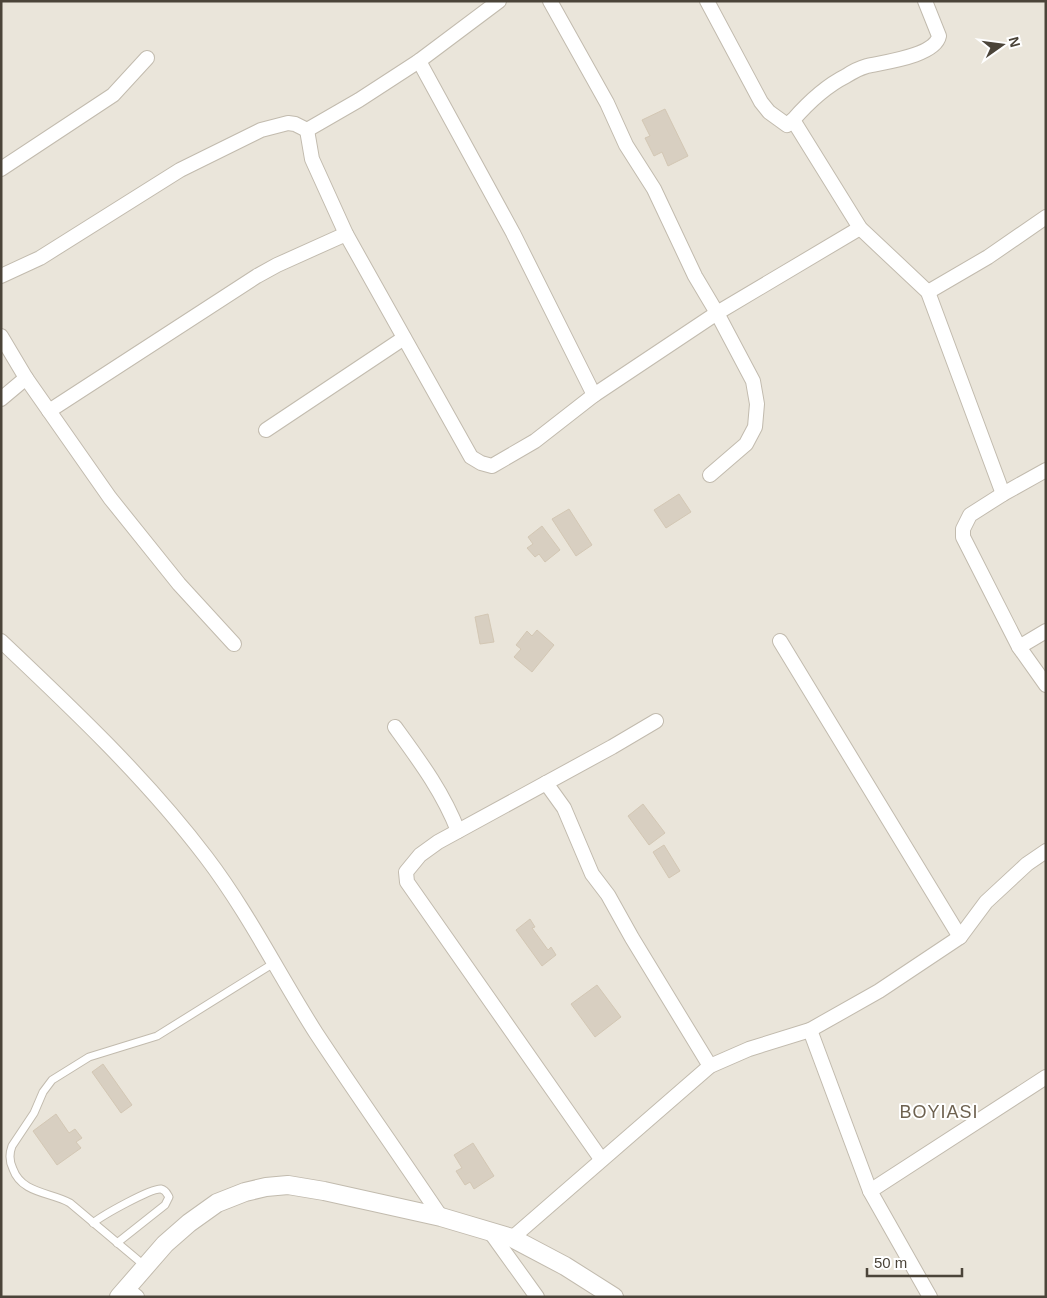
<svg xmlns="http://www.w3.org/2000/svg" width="1047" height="1298" viewBox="0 0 1047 1298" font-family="Helvetica,sans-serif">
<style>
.residential{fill:#eae5da}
.building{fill:#d8cfc1;stroke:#d3c7b4}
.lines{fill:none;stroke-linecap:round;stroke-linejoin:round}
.service-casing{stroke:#c2bbae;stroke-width:9}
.minor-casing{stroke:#c2bbae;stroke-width:16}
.tertiary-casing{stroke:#c2bbae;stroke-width:20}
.service{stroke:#fff;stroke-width:7}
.minor{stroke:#fff;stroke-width:14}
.tertiary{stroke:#fff;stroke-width:18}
.labels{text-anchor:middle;stroke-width:4;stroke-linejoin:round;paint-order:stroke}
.quarter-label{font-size:18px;letter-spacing:1px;fill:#6e6250;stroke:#fff}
</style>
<rect width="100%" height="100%" fill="#f6f3ec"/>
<rect class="residential" x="1" y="1" width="1045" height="1296"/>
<g class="building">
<polygon points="665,109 688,156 668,166 662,152 654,156 645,138 650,136 642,120"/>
<polygon points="679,494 691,512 666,528 654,510"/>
<polygon points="569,509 592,545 576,556 552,519"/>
<polygon points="542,526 560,550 545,562 539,554 535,557 527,548 533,544 528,537"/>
<polygon points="488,614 494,642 480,644 475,617"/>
<polygon points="537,630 554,645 532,672 514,657 521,649 516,645 527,631 532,636"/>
<polygon points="643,804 665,833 649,845 628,816"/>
<polygon points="664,845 680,871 669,878 653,852"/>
<polygon points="530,919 535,927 532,928 548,950 551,947 556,955 542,966 516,930"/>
<polygon points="597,985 621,1017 595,1037 571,1004"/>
<polygon points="103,1064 132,1105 121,1113 92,1072"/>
<polygon points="56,1114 69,1133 75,1129 82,1138 76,1142 81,1148 57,1165 33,1131"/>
<polygon points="473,1143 494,1176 474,1189 470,1182 465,1185 456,1171 462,1168 454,1155"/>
</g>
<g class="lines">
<g class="service-casing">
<g id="service">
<path d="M93,1223C103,1215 151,1188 161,1189C166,1190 167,1194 169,1197L165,1205L117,1243"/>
<path d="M145,1266L70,1203C51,1192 22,1194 13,1169C9,1161 9,1154 12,1146L34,1113L43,1092L52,1080L89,1057L157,1036L274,963"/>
</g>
</g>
<g class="minor-casing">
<g id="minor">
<polyline points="550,1 607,103 626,145 654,189 695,276 717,313 753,381 757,404 755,427 746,444 710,475"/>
<polyline points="707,1 761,102 769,112 787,125 793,120 860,228 928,292 1003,494"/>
<polyline points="419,61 513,233 594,395"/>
<path d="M793,120C807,104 826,86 846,76C852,72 860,68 867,66C884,62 935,56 939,36L925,1"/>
<polyline points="307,130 312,159 346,234 471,457 481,463 492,466 535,441 594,395 717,313 860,228"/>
<polyline points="307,130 359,100 419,61 499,1"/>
<polyline points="1,169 113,95 147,58"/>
<polyline points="1,276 40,258 180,170 261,130 288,123 295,124 307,130"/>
<polyline points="928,292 988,257 1046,217"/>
<polyline points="1,336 26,378 110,498 179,584 234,644"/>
<polyline points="1,399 26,378"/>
<polyline points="49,411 257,276 277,265 346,234"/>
<polyline points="266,430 404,338"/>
<polyline points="1046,470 1003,494 970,515 963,529 963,537 1019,647 1046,685"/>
<path d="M1,641C73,709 146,778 206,857C248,912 279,975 316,1033C357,1095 400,1156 441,1217"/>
<polyline points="780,641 960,937"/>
<polyline points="1019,647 1046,631"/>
<path d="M395,727C419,760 443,792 458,831"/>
<polyline points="546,783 564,808 592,874 608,895 632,938 710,1066"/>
<polyline points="810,1030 870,1191 930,1297"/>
<polyline points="601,1159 407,882 406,872 420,855 438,842 612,747 656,721"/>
<polyline points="870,1191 1046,1077"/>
<polyline points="491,1233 537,1297"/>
<polyline points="512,1238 710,1066 749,1049 810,1030 879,991 960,937 986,902 1027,864 1046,851"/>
<polyline points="126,1288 137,1297"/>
</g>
</g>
<g class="tertiary-casing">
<polyline id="tertiary" points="119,1297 165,1244 189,1223 217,1203 245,1192 266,1187 288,1185 324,1191 441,1217 512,1238 565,1266 614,1297"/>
</g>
<use href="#service" class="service"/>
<use href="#minor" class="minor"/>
<use href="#tertiary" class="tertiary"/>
</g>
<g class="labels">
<g class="quarter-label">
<text x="939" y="1118">BOYIASI</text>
</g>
</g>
<rect width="1047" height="1298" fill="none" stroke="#4b4439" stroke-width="5"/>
<g transform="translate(1002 45) rotate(76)" stroke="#ffffff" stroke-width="4" paint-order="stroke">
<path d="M0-4L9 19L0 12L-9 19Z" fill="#4b4439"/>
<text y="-8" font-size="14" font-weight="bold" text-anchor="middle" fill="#4b4439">N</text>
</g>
<path d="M867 1268v8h95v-8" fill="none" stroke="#4b4439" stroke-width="2.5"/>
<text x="874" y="1268" font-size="15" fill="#4b4439" stroke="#ffffff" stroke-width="4" paint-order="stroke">50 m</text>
</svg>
